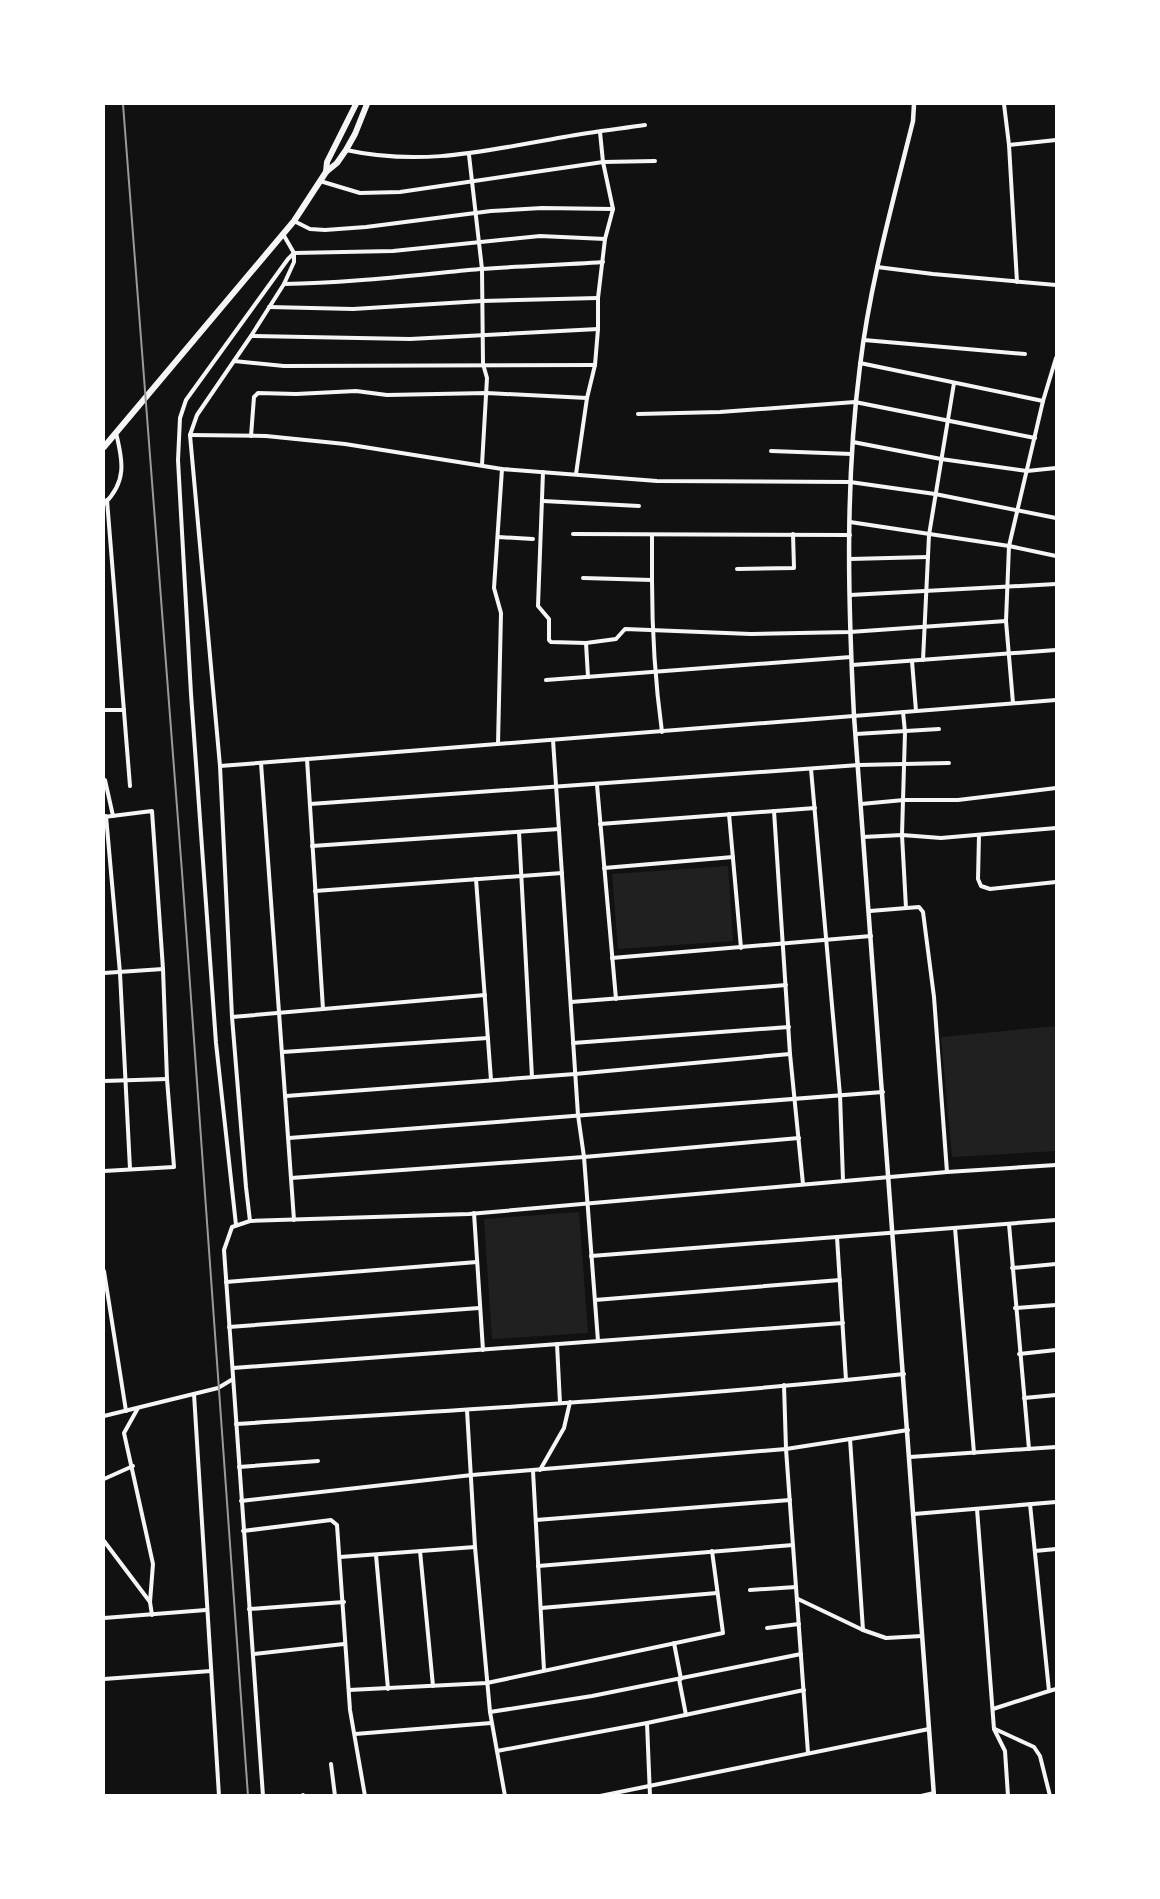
<svg xmlns="http://www.w3.org/2000/svg" width="1160" height="1899" viewBox="0 0 1160 1899" font-family="Mulish,sans-serif">
<style>
.green{fill:#202020}
.lines{fill:none;stroke-linecap:round;stroke-linejoin:round}
.minor{stroke:#f5f5f5;stroke-width:4}
.tertiary{stroke:#f5f5f5;stroke-width:4.5}
.primary{stroke:#f5f5f5;stroke-width:6}
.rail{stroke:#9a9a9a;stroke-width:2}
</style>
<rect width="100%" height="100%" fill="#111"/>
<g class="green">
<polygon points="728,866 733,941 618,949 612,874"/>
<polygon points="1056,1026 1056,1151 952,1157 941,1037"/>
<polygon points="579,1212 588,1333 492,1339 484,1219"/>
</g>
<g class="lines">
<g class="minor">
<polyline points="1004,104 1009,145 1017,282"/>
<polyline points="1009,145 1056,140"/>
<path d="M346,150C424,167 488,150 564,137C591,132 618,129 645,125"/>
<polyline points="469,155 482,269 483,364 487,378 482,465"/>
<polyline points="320,181 360,193 400,192 603,162 655,161"/>
<polyline points="294,221 310,229 325,230 366,227 491,211 542,208 613,209"/>
<polyline points="877,267 933,274 1056,285"/>
<path d="M284,284C350,283 414,275 480,269C521,266 562,265 603,262"/>
<polyline points="269,307 353,309 482,301 598,298"/>
<polyline points="252,336 410,339 598,329"/>
<polyline points="864,340 1025,354"/>
<polyline points="234,361 284,366 595,365"/>
<polyline points="860,363 1043,401"/>
<polyline points="638,414 720,412 855,402 1035,438"/>
<polyline points="190,435 266,436 345,444 502,469 657,481 850,482 935,494 1056,518"/>
<polyline points="251,436 254,397 258,393 296,394 356,391 387,395 487,393 587,398 595,365 598,329 598,298 605,239 613,209 603,162 600,132"/>
<polyline points="853,442 941,459 1027,471 1056,468"/>
<polyline points="771,451 852,454"/>
<polyline points="543,472 538,606 549,619 549,640 551,642 586,643 616,639 625,629 751,634 850,632 1006,621"/>
<polyline points="576,474 587,398"/>
<polyline points="107,500 130,786"/>
<polyline points="543,501 639,506"/>
<path d="M104,504C127,482 123,461 116,433"/>
<polyline points="850,522 1009,546 1056,556"/>
<polyline points="573,534 850,535"/>
<polyline points="652,535 652,580"/>
<polyline points="498,537 533,539"/>
<polyline points="850,559 928,557"/>
<polyline points="737,569 794,568 793,534"/>
<path d="M583,578L652,580C652,631 655,681 662,732"/>
<polyline points="850,595 1056,584"/>
<polyline points="586,643 588,677"/>
<polyline points="923,660 929,535 954,383"/>
<polyline points="912,661 916,711"/>
<polyline points="852,665 1056,650"/>
<polyline points="546,680 851,657"/>
<polyline points="1013,703 1006,621 1009,546 1043,401 1056,358"/>
<polyline points="104,710 124,710"/>
<polyline points="903,712 905,732 902,835 906,908"/>
<polyline points="856,734 939,729"/>
<polyline points="553,740 578,1115 584,1157 598,1341"/>
<polyline points="498,744 501,613 494,588 502,469"/>
<polyline points="307,759 323,1009"/>
<polyline points="261,763 294,1220"/>
<polyline points="220,766 1056,700"/>
<polyline points="811,769 840,1095 843,1180"/>
<polyline points="104,780 105,780 113,816"/>
<polyline points="597,785 616,999"/>
<polyline points="310,804 859,765 949,763"/>
<polyline points="861,804 904,800 958,800 1056,788"/>
<polyline points="774,811 790,1054 803,1184"/>
<polyline points="729,814 741,948"/>
<polyline points="106,816 120,973 130,1169"/>
<polyline points="104,817 152,811 163,969 167,1079 174,1167 104,1171"/>
<polyline points="600,824 815,808"/>
<polyline points="519,832 532,1077"/>
<polyline points="979,835 978,879 981,886 990,889 1056,882"/>
<polyline points="863,837 902,835 941,838 1056,828"/>
<polyline points="312,846 559,829"/>
<polyline points="604,868 733,857"/>
<polyline points="476,879 491,1080"/>
<polyline points="315,891 562,873"/>
<polyline points="870,911 919,907 923,912 934,997 947,1172"/>
<polyline points="612,958 871,936"/>
<polyline points="104,973 163,969"/>
<polyline points="571,1002 786,985"/>
<polyline points="232,1017 485,995"/>
<polyline points="573,1043 789,1027"/>
<polyline points="283,1052 488,1038"/>
<polyline points="104,1081 167,1079"/>
<polyline points="286,1096 575,1074 790,1054"/>
<polyline points="289,1138 883,1092"/>
<polyline points="291,1178 584,1157 799,1138"/>
<polyline points="474,1213 483,1350"/>
<polyline points="250,1221 246,1187 232,1017 220,766 190,435 197,415 251,336 284,284 294,262 294,253 283,234"/>
<polyline points="1009,1224 1029,1449"/>
<polyline points="236,1225 216,1043 191,694 178,460 180,418 186,400 288,259 294,253 393,251 540,236 605,239"/>
<polyline points="955,1228 974,1453"/>
<polyline points="837,1237 846,1380"/>
<polyline points="591,1256 1056,1220"/>
<polyline points="1012,1268 1056,1264"/>
<polyline points="104,1271 126,1411"/>
<polyline points="226,1282 477,1262"/>
<polyline points="595,1300 840,1280"/>
<polyline points="1015,1308 1056,1305"/>
<polyline points="229,1327 479,1308"/>
<polyline points="557,1344 560,1403"/>
<polyline points="1019,1354 1056,1350"/>
<polyline points="233,1368 843,1323"/>
<polyline points="784,1385 786,1449 808,1753"/>
<polyline points="194,1394 219,1796"/>
<polyline points="1024,1398 1056,1395"/>
<polyline points="138,1408 124,1433 153,1564 150,1602"/>
<polyline points="467,1410 475,1547 490,1712 505,1796"/>
<polyline points="104,1416 218,1388 233,1379"/>
<path d="M236,1424C459,1410 682,1398 904,1374"/>
<polyline points="850,1439 863,1630"/>
<polyline points="910,1457 1056,1447"/>
<polyline points="239,1467 318,1461"/>
<polyline points="540,1470 564,1428 570,1402"/>
<polyline points="533,1471 544,1670"/>
<polyline points="104,1479 133,1466"/>
<polyline points="241,1501 472,1475 786,1449 908,1430"/>
<polyline points="977,1509 994,1729 1005,1751 1008,1796"/>
<polyline points="914,1514 1056,1502"/>
<polyline points="536,1520 790,1500"/>
<polyline points="243,1531 331,1520 337,1525 350,1710 365,1796"/>
<polyline points="104,1541 150,1602 152,1615"/>
<polyline points="420,1551 433,1686"/>
<polyline points="1035,1551 1056,1549"/>
<polyline points="376,1555 388,1689"/>
<polyline points="340,1557 475,1547"/>
<polyline points="538,1566 793,1545"/>
<polyline points="750,1590 796,1587"/>
<polyline points="798,1599 863,1630 886,1638 922,1636"/>
<polyline points="541,1608 717,1593"/>
<polyline points="249,1609 344,1602"/>
<polyline points="104,1618 206,1610"/>
<polyline points="767,1628 799,1624"/>
<polyline points="674,1643 681,1679"/>
<polyline points="253,1654 344,1644"/>
<polyline points="104,1679 211,1671"/>
<polyline points="679,1679 686,1715"/>
<polyline points="349,1690 487,1683 723,1633 712,1551"/>
<polyline points="1049,1691 1056,1689"/>
<polyline points="993,1709 1049,1691 1030,1504"/>
<polyline points="490,1712 592,1696 801,1654"/>
<polyline points="647,1723 650,1796"/>
<polyline points="995,1729 1034,1747 1040,1756 1050,1796"/>
<polyline points="355,1734 491,1723"/>
<polyline points="497,1751 647,1723 804,1690"/>
<polyline points="331,1764 335,1796"/>
<polyline points="303,1795 303,1796"/>
<polyline points="263,1796 224,1250 232,1227 250,1221 469,1214 947,1172 1056,1165"/>
<polyline points="600,1796 929,1729"/>
<polyline points="921,1796 934,1793"/>
</g>
<path class="tertiary" d="M914,104L913,121C893,202 870,283 860,366C845,482 848,600 854,716L934,1796"/>
<g class="primary">
<polyline points="326,172 327,162 356,104"/>
<polyline points="104,447 294,221 326,172 337,163 346,150 355,134 367,104"/>
</g>
<polyline class="rail" points="123,104 182,872 248,1796"/>
</g>
<rect width="1160" height="1899" fill="none" stroke="#ffffff" stroke-width="210"/>
</svg>
